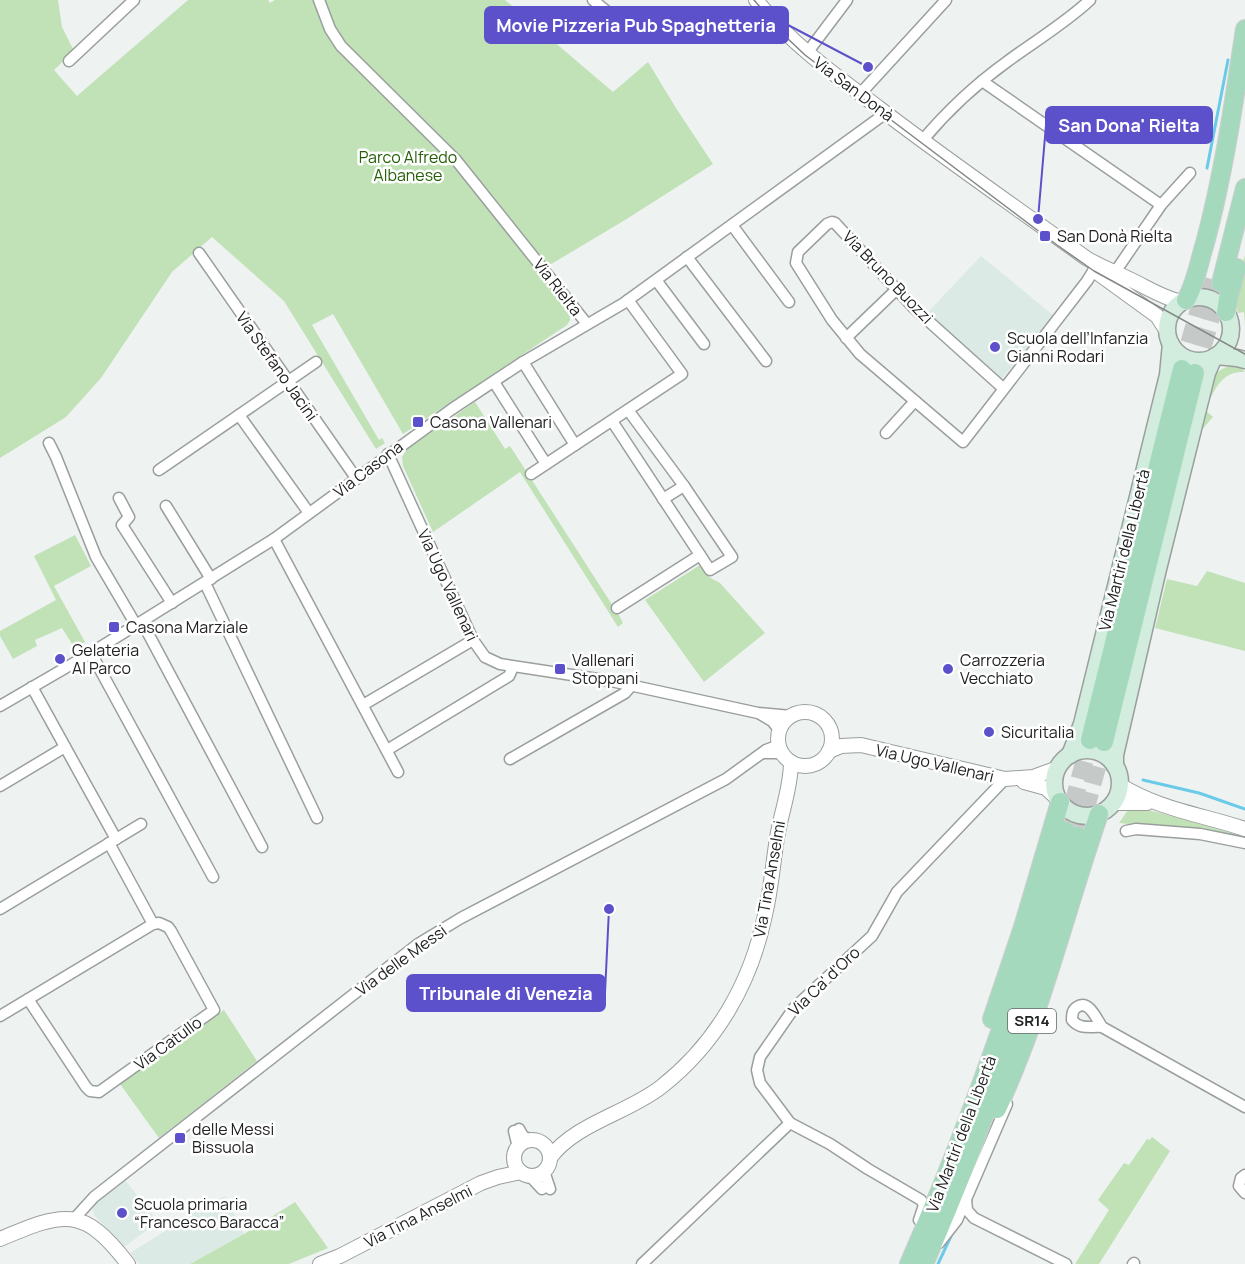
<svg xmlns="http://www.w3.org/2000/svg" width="1245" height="1264" viewBox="0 0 1245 1264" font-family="Manrope,sans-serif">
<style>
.built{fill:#dceae6}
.green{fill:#c1e1b7}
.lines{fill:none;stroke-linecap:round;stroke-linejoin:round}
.stream{stroke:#6acae8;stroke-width:3}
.primary-tunnel{stroke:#c5c9c8;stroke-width:18;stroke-dasharray:18 9;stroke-linecap:butt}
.minor-casing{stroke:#9a9f9e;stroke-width:13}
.tertiary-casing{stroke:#9a9f9e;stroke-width:16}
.secondary-casing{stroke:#9a9f9e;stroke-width:19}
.primary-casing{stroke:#cecfce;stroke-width:20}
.minor{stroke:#fff;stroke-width:10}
.tertiary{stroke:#fff;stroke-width:14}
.secondary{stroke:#d2ecde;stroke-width:16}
.primary{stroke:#a5d9be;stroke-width:18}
.tram{stroke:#828685;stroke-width:1.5}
.poi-dot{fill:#5c51ca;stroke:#fff;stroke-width:2}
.labels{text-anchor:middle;stroke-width:5;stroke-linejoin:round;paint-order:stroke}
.shield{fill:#fff;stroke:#646564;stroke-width:1.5}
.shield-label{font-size:15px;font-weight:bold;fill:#212322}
.street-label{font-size:16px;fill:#212322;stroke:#fff}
.park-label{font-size:16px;fill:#256008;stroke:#fff}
.poi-label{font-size:16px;fill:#212322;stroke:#fff;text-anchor:start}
.leader{fill:none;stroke:#5c51ca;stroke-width:2}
.callout-dot{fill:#5c51ca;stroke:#fff;stroke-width:2}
.callout{fill:#5c51ca;stroke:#5c51ca;stroke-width:2}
.callout-label{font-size:18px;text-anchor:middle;font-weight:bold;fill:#fff}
</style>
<rect width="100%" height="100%" fill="#eef3f2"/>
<g class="built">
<polygon points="981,256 1053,315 1001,380 926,314"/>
<polygon points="125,1180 158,1222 124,1247 94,1215 92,1207"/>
<polygon points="225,1196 244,1234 190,1264 139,1264 130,1253 200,1209"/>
</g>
<g class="green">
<polygon points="0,0 58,0 62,27 74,51 54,70 77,96 188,0 268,0 270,3 275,0 505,0 613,92 648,62 676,108 713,164 625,220 538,272 569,310 570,320 567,325 403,434 333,314 312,325 379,440 382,438 385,443 376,449 284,301 212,237 172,272 101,378 66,417 0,458"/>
<polygon points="1245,255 1245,325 1244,312 1238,313 1234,297"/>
<path d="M1232,366L1241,368L1245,372C1220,371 1215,390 1205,410L1213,417L1199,433C1202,420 1210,380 1218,372C1222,368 1227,367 1232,366Z"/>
<polygon points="475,402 505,449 510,446 620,617 623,623 618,627 520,472 433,532 403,466 402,457 407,449"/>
<polygon points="75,535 91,566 54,586 85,642 74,647 62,628 35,640 37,646 13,659 0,636 0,631 56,600 34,556"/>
<polygon points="700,565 709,577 720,583 765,633 704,682 645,600"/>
<polygon points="1207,571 1245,583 1245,651 1155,628 1167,579 1197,586"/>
<polygon points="1130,807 1157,812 1245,837 1245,842 1200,831 1119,823"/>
<polygon points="224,1010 257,1061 159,1138 120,1084"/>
<polygon points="1152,1137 1170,1151 1099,1264 1075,1264 1109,1210 1098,1200 1124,1163 1129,1165 1147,1139 1150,1140"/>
<polygon points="295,1202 328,1248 289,1264 190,1264 244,1234"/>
</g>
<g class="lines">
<g class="stream">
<polyline points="1207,168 1228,60"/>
<polyline points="1143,780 1199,793 1245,809"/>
<polyline points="938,1264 952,1234"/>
</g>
<g class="primary-tunnel">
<polyline points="1182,369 1208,278"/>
<polyline points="1195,373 1221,283"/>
<polyline points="1066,831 1090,740"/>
<polyline points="1078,836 1104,742"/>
</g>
<g class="minor-casing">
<g id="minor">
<polyline points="319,0 330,29 341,46 456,160 587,324"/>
<polyline points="593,0 622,24"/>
<polyline points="807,53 847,0"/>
<polyline points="69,61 134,0"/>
<polyline points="982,81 1161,205"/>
<polyline points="860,94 946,0"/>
<path d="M922,141C947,111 976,84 1008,61C1035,41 1064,24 1090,0"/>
<polyline points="732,225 789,302"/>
<polyline points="199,253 356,478"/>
<polyline points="687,257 766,361"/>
<polyline points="1111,278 1161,205 1190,173"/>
<polyline points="656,280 704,344"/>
<polyline points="846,338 897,289"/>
<polyline points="523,362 575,445"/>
<polyline points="494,382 546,464"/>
<polyline points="1004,389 914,308 835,223 832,222 827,224 798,252 796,263 832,320 860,354 963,442 1087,281 1097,265"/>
<polyline points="628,410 684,486 663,499"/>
<polyline points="239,415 309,513"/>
<polyline points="612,421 710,570 732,557 684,486"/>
<polyline points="886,433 915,401"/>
<polyline points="49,443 56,457 96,557 136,625"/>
<polyline points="388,454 473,640 485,657 500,664 611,681 758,713 791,716"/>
<polyline points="159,470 316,362"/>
<polyline points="531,474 682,374 628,300"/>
<polyline points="119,498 129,517 122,525 172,603"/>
<polyline points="166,506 211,579"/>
<polyline points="274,539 398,772"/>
<polyline points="205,583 317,818"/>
<polyline points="617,608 700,555"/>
<polyline points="142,622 262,847"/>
<polyline points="91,653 213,877"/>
<polyline points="32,687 116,839"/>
<polyline points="363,705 473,640"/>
<polyline points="0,706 91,653 274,539 452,409 523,362 624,303 886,113"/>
<polyline points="760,714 772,721 780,731"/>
<polyline points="387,750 509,676 513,667"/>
<polyline points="764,753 782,753"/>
<polyline points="510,759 625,693 632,685"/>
<polyline points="0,786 65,747"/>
<polyline points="1126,831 1136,829 1200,834 1245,843"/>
<polyline points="109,843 153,924"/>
<polyline points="0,909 141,824"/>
<polyline points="0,1016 153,924 159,923 168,927 171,931 214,1010 99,1092 90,1091 86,1087 28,999"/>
<path d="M1102,1027C1091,1026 1080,1030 1072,1020C1072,1015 1072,1010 1077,1007C1089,999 1097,1020 1102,1027L1245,1107"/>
<polyline points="519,1129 523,1136 530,1140"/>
<polyline points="514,1131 518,1147"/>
<polyline points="544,1171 550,1189"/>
<polyline points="1245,1175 1241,1178 1239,1186 1245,1193"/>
<polyline points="530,1176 542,1189"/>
<polyline points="966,1199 967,1210 974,1218 1066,1264"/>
<polyline points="74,1219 94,1197 418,944 461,918 726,779 766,750 779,745"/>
<polyline points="919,1220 924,1205 921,1200 868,1169 830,1144 790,1123 760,1083 757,1070 760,1057 794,1008 872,936 897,892 1005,779"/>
<polyline points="939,1243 957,1220 1007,1104"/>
<polyline points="642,1264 790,1123"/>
<polyline points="1133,1264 1134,1263"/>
</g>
</g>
<g class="tertiary-casing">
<g id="tertiary">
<path d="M756,0C791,44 835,75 879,108C947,160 1017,208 1086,258C1101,267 1115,272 1129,279C1147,287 1162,298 1182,302"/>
<polyline points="1095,271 1157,316 1168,333"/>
<circle cx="805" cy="739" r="27"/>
<polyline points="829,751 841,746 861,745 1005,779 1033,777 1058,768"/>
<polyline points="1024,782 1046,788 1058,799"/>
<path d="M1120,785C1158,809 1203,815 1245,829"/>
<polyline points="1114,803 1147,803"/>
<circle cx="532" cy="1158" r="18"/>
<path d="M550,1158C574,1124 628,1113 661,1087C716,1044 751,983 765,915C771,890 773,863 777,838C781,812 791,788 791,762"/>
<path d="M0,1239C64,1212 83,1205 128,1264"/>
<polyline points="320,1264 340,1256 481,1183 498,1177 521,1172"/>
</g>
</g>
<g class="secondary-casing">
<g id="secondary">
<circle cx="1199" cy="329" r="32"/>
<polyline points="1216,356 1237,358 1245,360"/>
<circle cx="1087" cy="783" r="33"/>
<polyline points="1070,755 1082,724 1168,375 1171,344"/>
<polyline points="1115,766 1115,755 1158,569 1207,373 1214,357"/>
</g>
</g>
<g class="primary-casing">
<g id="primary">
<polyline points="1221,283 1245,188"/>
<path d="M1186,300C1196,283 1199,262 1205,243C1224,173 1234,101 1245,29"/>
<polyline points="1226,312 1228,299 1237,268"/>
<polyline points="1090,740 1182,369"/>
<polyline points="1104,742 1195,373"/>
<polyline points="992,1019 1023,927 1060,802"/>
<path d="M997,1109C1041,1015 1065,912 1099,814"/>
<path d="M909,1264C971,1123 1021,978 1066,831"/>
<path d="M924,1264C985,1125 1034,981 1078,836"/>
</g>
</g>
<use href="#minor" class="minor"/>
<use href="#tertiary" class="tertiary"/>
<use href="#secondary" class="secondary"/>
<use href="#primary" class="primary"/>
<polyline class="tram" points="754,0 786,37 805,55 1057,245 1094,271 1245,354"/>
</g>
<g class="poi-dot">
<rect x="1039" y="230" width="12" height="12" rx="3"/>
<circle cx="995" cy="347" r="6"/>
<rect x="412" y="416" width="12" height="12" rx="3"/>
<rect x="108" y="621" width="12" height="12" rx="3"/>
<circle cx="60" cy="659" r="6"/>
<rect x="554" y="663" width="12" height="12" rx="3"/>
<circle cx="948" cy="669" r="6"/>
<circle cx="989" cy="732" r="6"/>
<rect x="174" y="1132" width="12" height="12" rx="3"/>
<circle cx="122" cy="1213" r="6"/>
</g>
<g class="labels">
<rect class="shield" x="1008" y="1009" width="48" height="24" rx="4.5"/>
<g class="shield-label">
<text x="1032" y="1026">SR14</text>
</g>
<g class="street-label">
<text transform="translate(854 89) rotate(37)" y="6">Via San Donà</text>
<text transform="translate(888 277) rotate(46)" y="6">Via Bruno Buozzi</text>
<text transform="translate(558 287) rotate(52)" y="6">Via Rielta</text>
<text transform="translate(277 366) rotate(55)" y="6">Via Stefano Jacini</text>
<text transform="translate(368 469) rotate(-37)" y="6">Via Casona</text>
<text transform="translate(1124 550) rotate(-76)" y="6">Via Martiri della Libertà</text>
<text transform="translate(448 585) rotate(65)" y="6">Via Ugo Vallenari</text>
<text transform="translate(935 763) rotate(13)" y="6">Via Ugo Vallenari</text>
<text transform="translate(769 879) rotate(-80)" y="6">Via Tina Anselmi</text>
<text transform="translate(401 960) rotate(-36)" y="6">Via delle Messi</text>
<text transform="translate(824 981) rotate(-44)" y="6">Via Ca' d'Oro</text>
<text transform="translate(168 1043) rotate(-36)" y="6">Via Catullo</text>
<text transform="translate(961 1134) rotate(-69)" y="6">Via Martiri della Libertà</text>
<text transform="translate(418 1216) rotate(-27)" y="6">Via Tina Anselmi</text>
</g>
<g class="park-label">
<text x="408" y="163">Parco Alfredo<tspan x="408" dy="18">Albanese</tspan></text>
</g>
<g class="poi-label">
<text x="1057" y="242">San Donà Rielta</text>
<text x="1007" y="344">Scuola dell’Infanzia<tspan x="1007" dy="18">Gianni Rodari</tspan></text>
<text x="430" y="428">Casona Vallenari</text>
<text x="126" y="633">Casona Marziale</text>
<text x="72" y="656">Gelateria<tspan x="72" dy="18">Al Parco</tspan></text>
<text x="572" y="666">Vallenari<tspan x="572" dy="18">Stoppani</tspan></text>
<text x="960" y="666">Carrozzeria<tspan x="960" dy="18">Vecchiato</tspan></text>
<text x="1001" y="738">Sicuritalia</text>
<text x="192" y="1135">delle Messi<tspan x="192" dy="18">Bissuola</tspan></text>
<text x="134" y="1210">Scuola primaria<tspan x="134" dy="18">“Francesco Baracca”</tspan></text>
</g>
</g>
<path class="leader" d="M868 67L788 25M1038 219L1046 125M609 909L605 993"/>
<g class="callout-dot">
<circle cx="868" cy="67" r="6"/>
<circle cx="1038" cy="219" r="6"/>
<circle cx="609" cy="909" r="6"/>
</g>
<g class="callout">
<rect x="485" y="7" width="303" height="36" rx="6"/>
<rect x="1046" y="107" width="166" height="36" rx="6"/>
<rect x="407" y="975" width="198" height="36" rx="6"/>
</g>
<g class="callout-label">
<text x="636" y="32">Movie Pizzeria Pub Spaghetteria</text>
<text x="1129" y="132">San Dona' Rielta</text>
<text x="506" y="1000">Tribunale di Venezia</text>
</g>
</svg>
